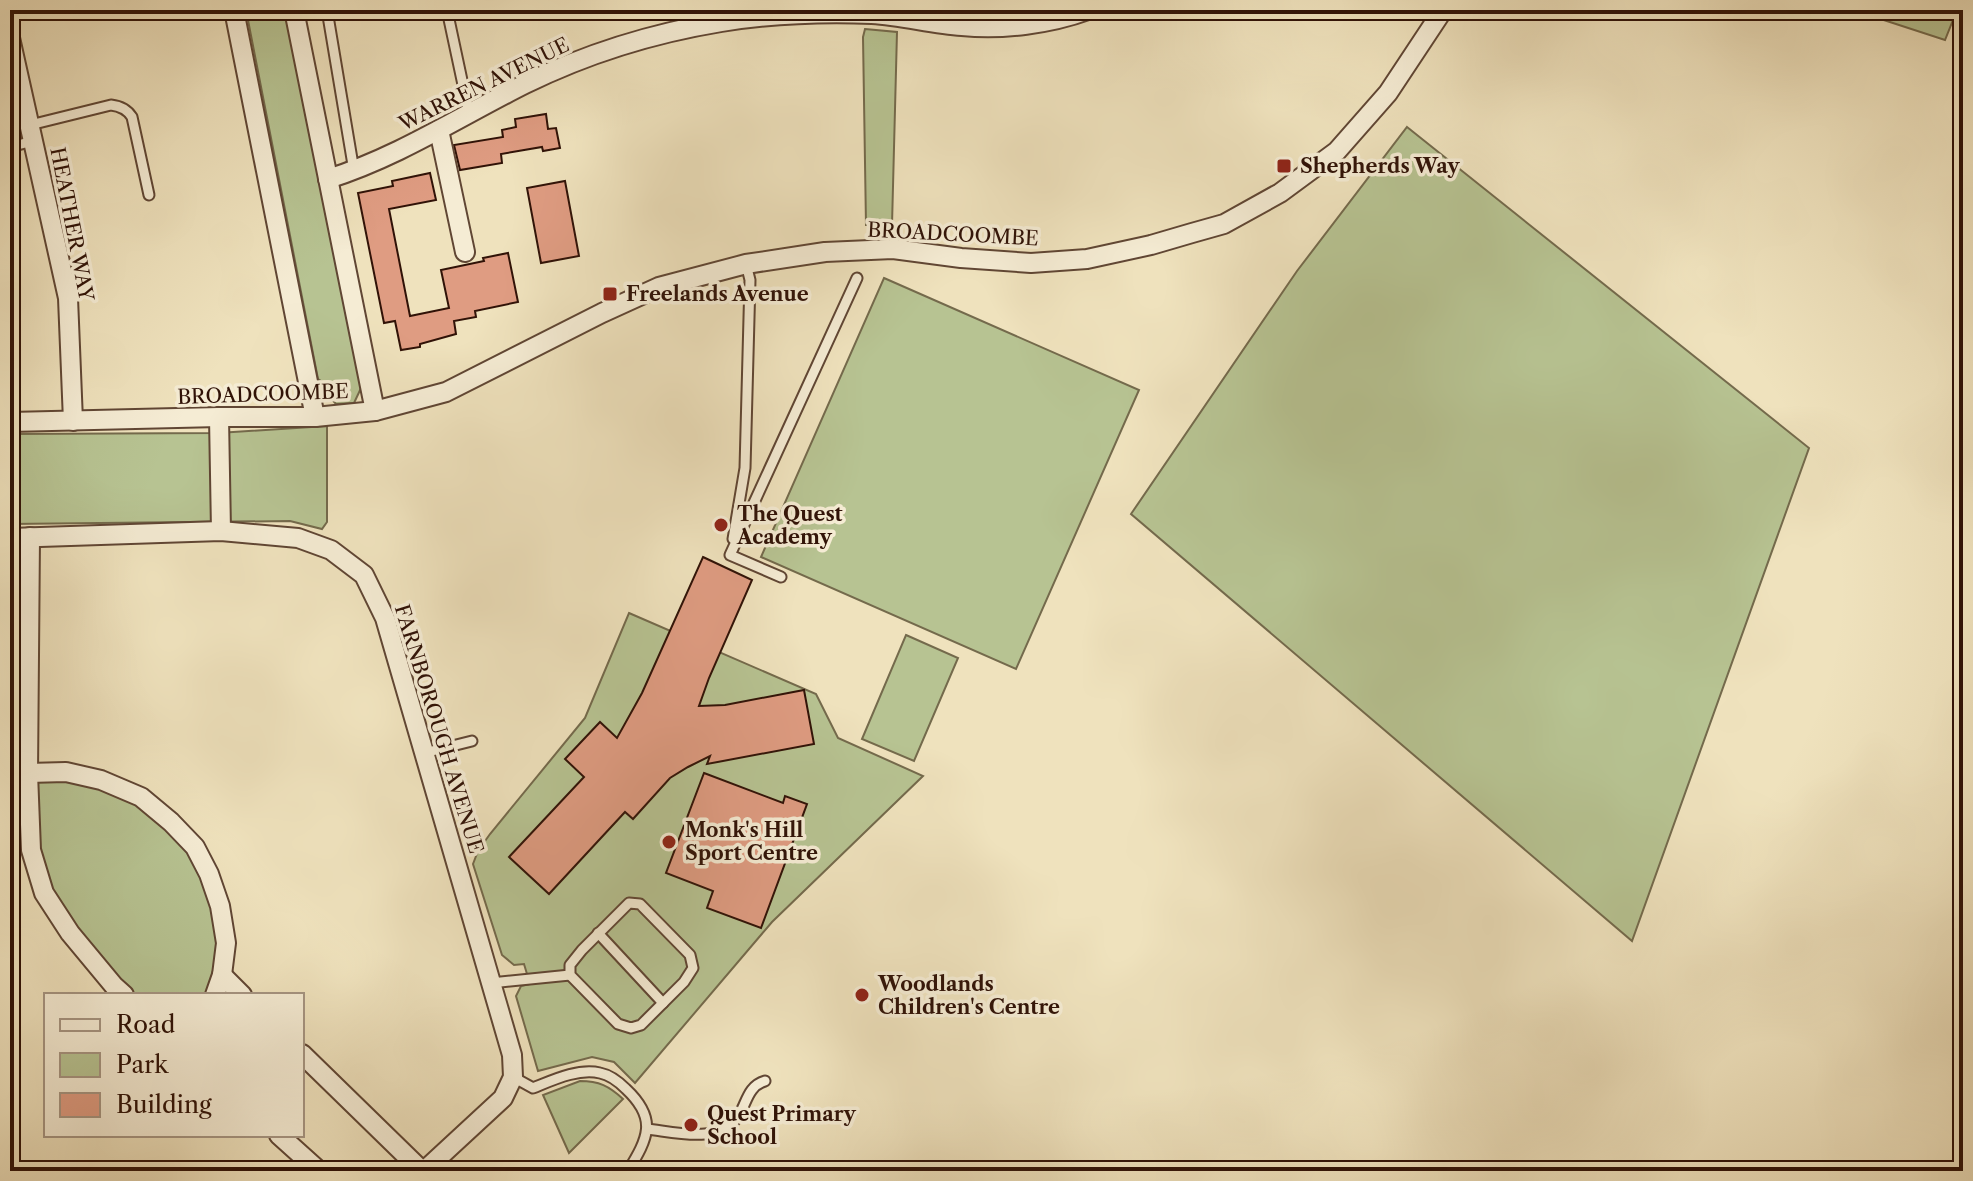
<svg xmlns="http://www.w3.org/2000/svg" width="1973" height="1181" viewBox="0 0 1973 1181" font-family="'Libre Caslon Text',serif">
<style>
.green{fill:#b7c392;stroke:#746a4c;stroke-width:2}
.building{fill:#df9c82;stroke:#301207;stroke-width:2}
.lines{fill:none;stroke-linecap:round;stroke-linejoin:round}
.service-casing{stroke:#604634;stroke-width:13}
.minor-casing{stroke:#604634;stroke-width:22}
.service{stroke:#f5ecd4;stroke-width:9}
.minor{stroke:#f5ecd4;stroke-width:18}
.poi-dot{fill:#8f2418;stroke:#f5ecd4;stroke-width:3}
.labels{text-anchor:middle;stroke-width:7;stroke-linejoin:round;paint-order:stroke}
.street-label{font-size:20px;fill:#301207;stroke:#f5ecd4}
.poi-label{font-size:20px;font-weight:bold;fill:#301207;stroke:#f5ecd4;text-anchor:start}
</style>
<rect width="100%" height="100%" fill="#efe2bd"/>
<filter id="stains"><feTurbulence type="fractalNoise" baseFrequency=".0025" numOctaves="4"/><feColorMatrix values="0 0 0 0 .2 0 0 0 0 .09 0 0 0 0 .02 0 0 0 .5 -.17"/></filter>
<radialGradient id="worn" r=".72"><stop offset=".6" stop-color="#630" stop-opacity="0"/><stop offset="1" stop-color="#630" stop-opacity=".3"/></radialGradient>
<g class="green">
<polygon points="246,10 286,10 362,386 354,403 336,404 327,394 326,384 318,379"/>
<polygon points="1853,10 1957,10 1945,40"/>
<polygon points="865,29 897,32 892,225 866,225 863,37"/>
<polygon points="1407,127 1809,448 1632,941 1131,514 1297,271"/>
<polygon points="884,278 1139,390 1016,669 761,557"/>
<polygon points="327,426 327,522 322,529 290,521 10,524 10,434 218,433"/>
<polygon points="629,613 816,694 838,738 923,776 772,922 635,1083 614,1062 592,1057 538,1071 516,996 521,986 530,984 524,964 514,965 502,955 473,864 478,851 490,834 585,718"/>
<polygon points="906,635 958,658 914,761 862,739"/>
<polygon points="28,773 101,780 171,822 220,906 215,995 124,995 44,893"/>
<path d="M580,1081C599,1081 609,1086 623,1099L569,1153L543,1095Z"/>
</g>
<g class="building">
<polygon points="546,114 548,129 556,128 560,148 543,151 542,147 501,154 502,163 460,170 454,145 503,137 502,130 516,127 515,119"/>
<polygon points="430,173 436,200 389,209 410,316 449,308 441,270 484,261 483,258 508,253 518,302 475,311 476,317 454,321 456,334 420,344 420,347 401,350 395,321 384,323 358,193 393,186 392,181"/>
<polygon points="565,181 579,256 541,263 527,188"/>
<polygon points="703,557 752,580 709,678 699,706 725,705 804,690 814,744 707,764 710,756 688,767 670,778 633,819 625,812 549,894 509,857 584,777 565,759 600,722 617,738 642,693"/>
<polygon points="704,773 783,803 785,796 807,804 761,928 707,908 713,891 666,873"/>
</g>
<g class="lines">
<g class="service-casing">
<g id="service">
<polyline points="327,10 354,171"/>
<polyline points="447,10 469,113"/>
<path d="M30,125L111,105C120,106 127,109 132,117L149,195"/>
<polyline points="10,147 33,141"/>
<polyline points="733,539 745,468 750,280 746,264"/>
<polyline points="781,577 730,555 857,278"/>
<polyline points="424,753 472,741"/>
<polygon points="629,903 640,904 690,955 693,968 684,982 641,1025 631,1028 618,1024 570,975 570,965 582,950"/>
<polyline points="598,933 663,1003"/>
<polyline points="491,983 570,975"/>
<path d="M513,1077L533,1088C553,1080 578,1068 600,1073C610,1075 619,1082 626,1089C658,1119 648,1138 628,1171"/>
<path d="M647,1129C675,1132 721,1145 739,1115C747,1102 748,1086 765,1081"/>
</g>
</g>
<g class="minor-casing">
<g id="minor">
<polyline points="234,10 315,417"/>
<polyline points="294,10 375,411"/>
<polyline points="10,38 68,298 73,421"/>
<polyline points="439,130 465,252"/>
<path d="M328,179C398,157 459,117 525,84C586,54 654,33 721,22C771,14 822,12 872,14C903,16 932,24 962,26C1003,30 1050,24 1088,10"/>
<polyline points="219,417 221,531"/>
<polyline points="10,422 219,417 315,417 375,411 446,392 602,313 659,287 746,264 825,252 893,249 961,258 1031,263 1087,259 1151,245 1192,233 1224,224 1280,193 1337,151 1388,93 1443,10"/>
<polyline points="30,537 28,773 31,850 44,893 70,933 114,986 124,995"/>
<polyline points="10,538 221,531 298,538 331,550 364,575 385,618 512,1055 513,1077 503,1098 424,1171"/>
<polyline points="28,773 66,772 101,780 141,797 171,822 195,847 209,874 220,906 226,943 222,975 215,995"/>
<polyline points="222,975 242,995"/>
<polyline points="302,1054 422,1171"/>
<polyline points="279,1135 319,1171"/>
</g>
</g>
<use href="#service" class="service"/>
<use href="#minor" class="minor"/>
</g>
<g class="poi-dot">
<rect x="1276" y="158" width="16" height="16" rx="4"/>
<rect x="602" y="286" width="16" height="16" rx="4"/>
<circle cx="721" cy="525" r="8"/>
<circle cx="669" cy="842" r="8"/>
<circle cx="862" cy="995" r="8"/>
<circle cx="691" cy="1125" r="8"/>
</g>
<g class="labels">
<g class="street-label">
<text transform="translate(484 84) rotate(-26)" y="7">WARREN AVENUE</text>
<text transform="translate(72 224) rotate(79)" y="7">HEATHER WAY</text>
<text transform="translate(953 234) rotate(3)" y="7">BROADCOOMBE</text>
<text transform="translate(263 394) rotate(-2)" y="7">BROADCOOMBE</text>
<text transform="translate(439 729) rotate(73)" y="7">FARNBOROUGH AVENUE</text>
</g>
<g class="poi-label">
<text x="1300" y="173">Shepherds Way</text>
<text x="626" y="301">Freelands Avenue</text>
<text x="737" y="521">The Quest<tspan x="737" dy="23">Academy</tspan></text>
<text x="685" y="837">Monk's Hill<tspan x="685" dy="23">Sport Centre</tspan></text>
<text x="878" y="991">Woodlands<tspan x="878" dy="23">Children's Centre</tspan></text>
<text x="707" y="1121">Quest Primary<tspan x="707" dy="23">School</tspan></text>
</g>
</g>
<rect width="1973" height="1181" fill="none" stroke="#efe2bd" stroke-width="40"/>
<rect x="12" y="12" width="1949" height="1157" fill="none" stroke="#301207" stroke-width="4"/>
<rect x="20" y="20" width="1933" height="1141" fill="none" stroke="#301207" stroke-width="2"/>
<rect x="44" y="993" width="260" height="144" fill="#f5ecd4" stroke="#a69582" stroke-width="2"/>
<rect x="60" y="1019" width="40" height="12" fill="#f5ecd4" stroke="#a69582" stroke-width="2"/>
<text x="116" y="1033" font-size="24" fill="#301207">Road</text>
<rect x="60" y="1053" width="40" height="24" fill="#b7c392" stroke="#a69582" stroke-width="2"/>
<text x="116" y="1073" font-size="24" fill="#301207">Park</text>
<rect x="60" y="1093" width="40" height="24" fill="#df9c82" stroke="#a69582" stroke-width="2"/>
<text x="116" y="1113" font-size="24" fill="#301207">Building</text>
<rect width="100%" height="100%" filter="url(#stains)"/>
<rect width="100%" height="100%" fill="url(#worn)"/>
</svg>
